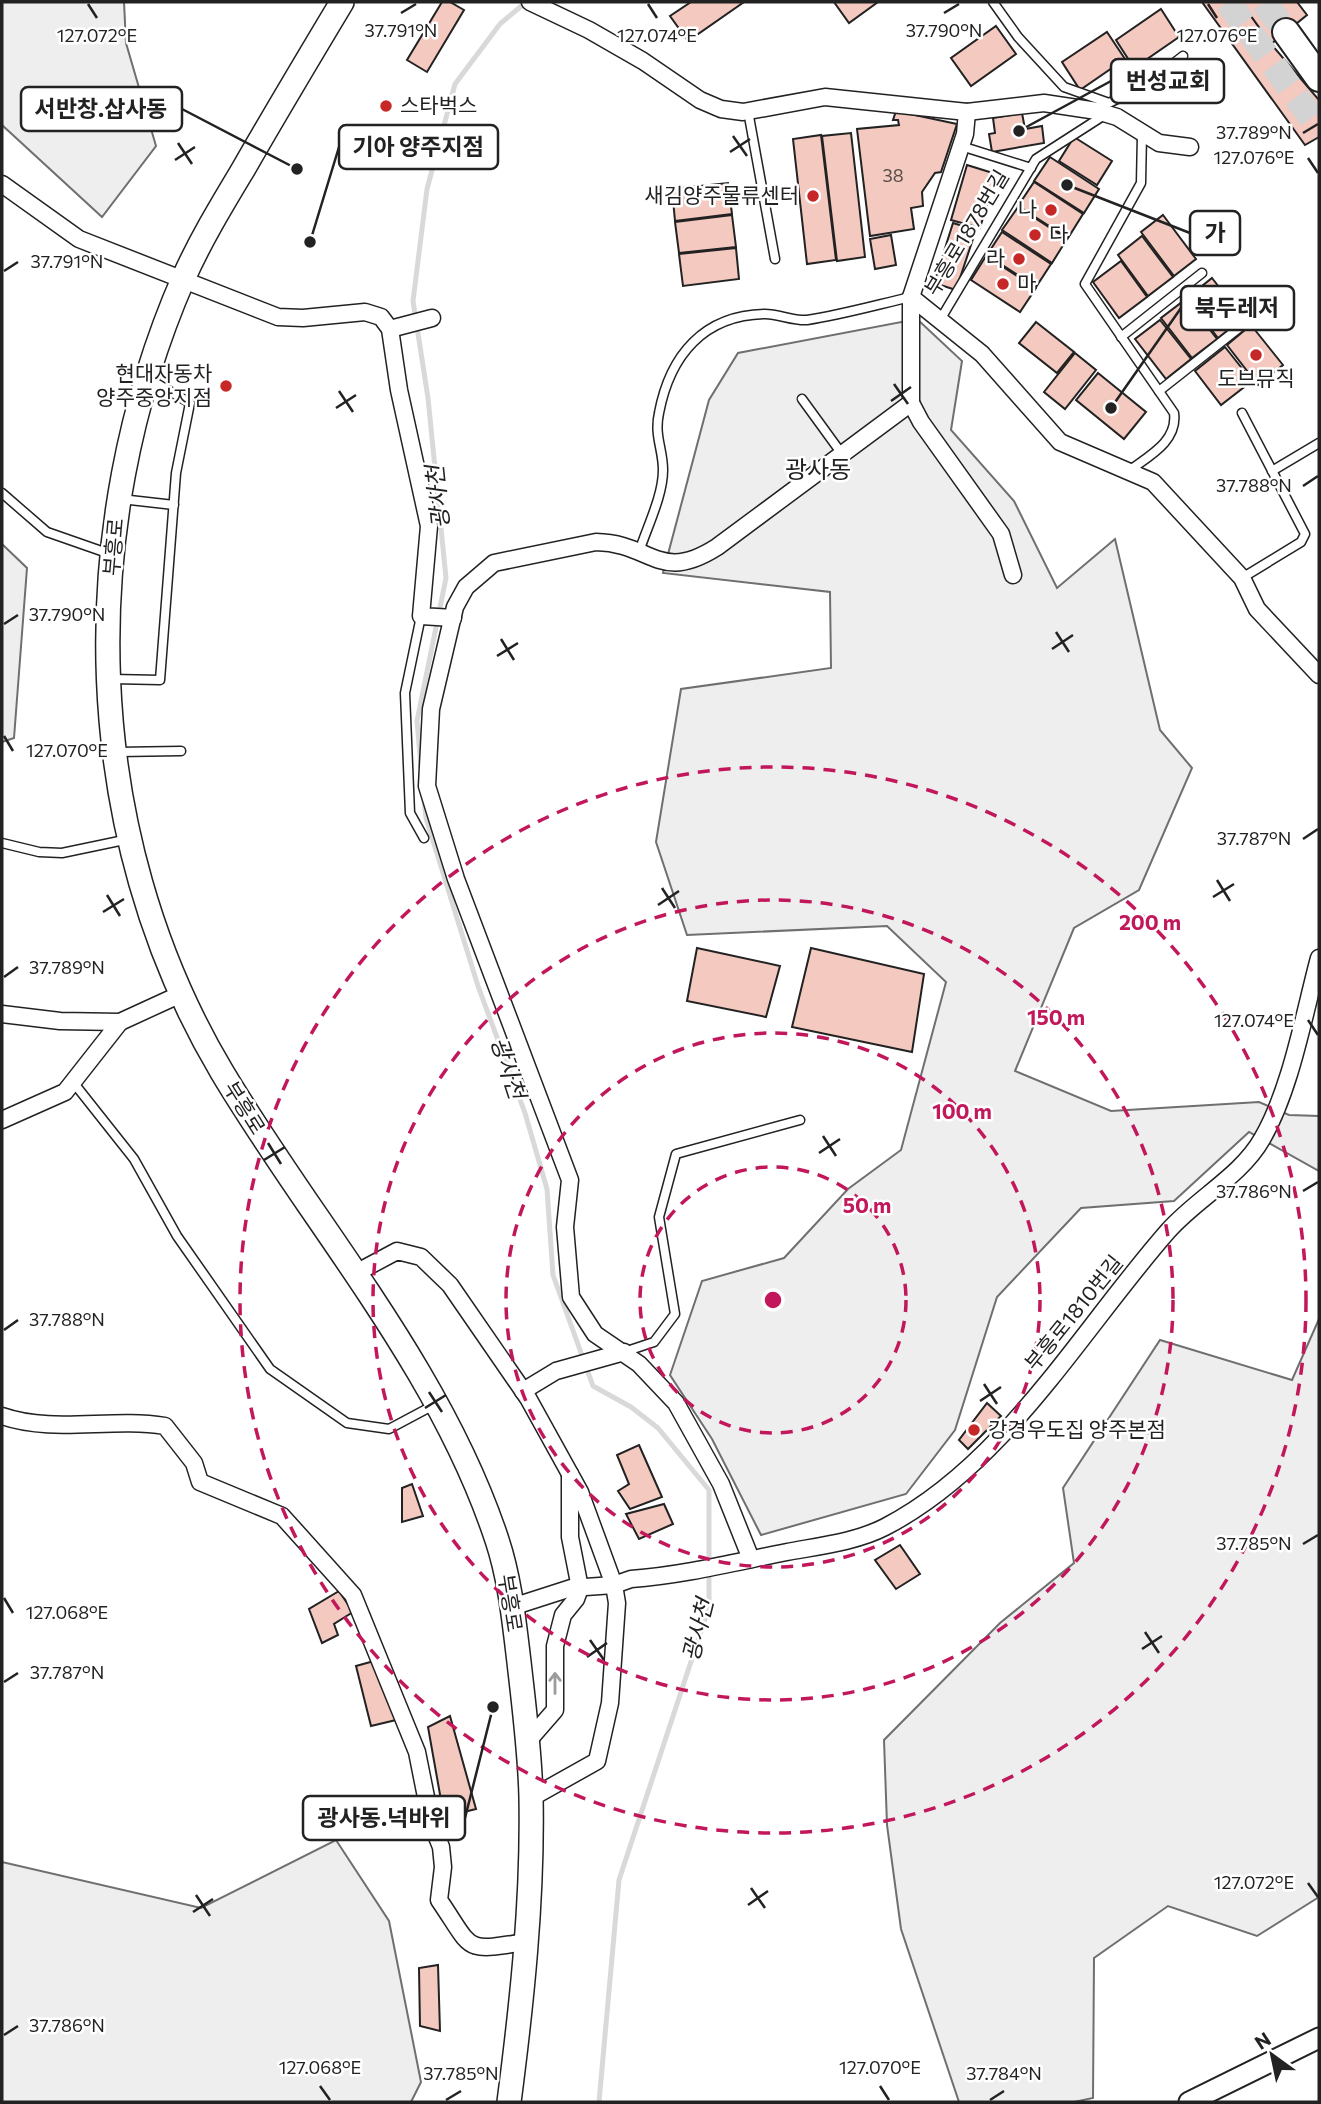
<svg xmlns="http://www.w3.org/2000/svg" width="1321" height="2104" viewBox="0 0 1321 2104" font-family="Commissioner,'Noto Sans KR',sans-serif">
<style>
.green{fill:#eee;stroke:#6f6f6f;stroke-width:2}
.lines{fill:none;stroke-linecap:round;stroke-linejoin:round}
.stream{stroke:#d9d9d9;stroke-width:5}
.building{fill:#f3c9c0;stroke:#222;stroke-width:2}
.trunk-tunnel{stroke:#d3d3d3;stroke-width:26;stroke-dasharray:26 13;stroke-linecap:butt}
.service-casing{stroke:#222;stroke-width:11}
.minor-casing{stroke:#222;stroke-width:19}
.tertiary-casing{stroke:#222;stroke-width:23}
.secondary-casing{stroke:#222;stroke-width:26}
.trunk-casing{stroke:#222;stroke-width:30}
.service{stroke:#fff;stroke-width:8}
.minor{stroke:#fff;stroke-width:16}
.tertiary{stroke:#fff;stroke-width:19}
.secondary{stroke:#fff;stroke-width:23}
.trunk{stroke:#fff;stroke-width:26}
.oneway{stroke:#9c9c9c}
.ticks{fill:none;stroke:#222;stroke-width:2.5}
.ring{fill:none;stroke:#c2185b;stroke-width:3.5;stroke-dasharray:12 9}
.poi-dot{fill:#c62828;stroke:#fff;stroke-width:2.5}
.labels{text-anchor:middle;stroke-width:5;stroke-linejoin:round;paint-order:stroke}
.number-label{font-size:18px;fill:#564c4a}
.poi-label{font-size:21px;fill:#222;stroke:#fff;text-anchor:start}
.street-label{font-size:21px;fill:#222;stroke:#fff}
.water-label{font-size:23px;font-style:italic;fill:#222;stroke:#fff}
.quarter-label{font-size:24px;fill:#222;stroke:#fff}
.ticks-label{font-size:18px;text-anchor:middle;fill:#222;stroke:#fff;stroke-width:5;stroke-linejoin:round;paint-order:stroke}
.centre{fill:#c2185b;stroke:#fff;stroke-width:3.5}
.ring-label{font-size:21px;text-anchor:middle;font-weight:bold;fill:#c2185b;stroke:#fff;stroke-width:5;stroke-linejoin:round;paint-order:stroke}
.leader{fill:none;stroke:#222;stroke-width:2.5}
.callout-dot{fill:#222;stroke:#fff;stroke-width:2.5}
.callout{fill:#fff;stroke:#222;stroke-width:2.5}
.callout-label{font-size:23px;text-anchor:middle;font-weight:bold;fill:#222}
</style>
<rect width="100%" height="100%" fill="#fff"/>
<g class="green">
<polygon points="2,2 124,2 126,43 156,146 102,217 2,125"/>
<polygon points="917,319 962,361 951,430 1014,501 1057,588 1115,539 1160,730 1192,768 1139,890 1074,928 1015,1071 1111,1111 1259,1102 1289,1115 1319,1116 1319,1171 1249,1132 1174,1201 1081,1208 997,1297 955,1430 906,1494 761,1535 712,1439 670,1375 702,1281 784,1258 848,1189 901,1150 946,982 887,926 687,935 656,842 681,689 831,668 830,592 663,573 709,400 738,353"/>
<polygon points="2,544 27,568 14,738 2,742"/>
<polygon points="1319,1319 1319,1897 1257,1936 1168,1906 1094,1958 1093,2098 1074,2102 959,2102 901,1929 887,1825 884,1740 1000,1623 1074,1563 1063,1488 1160,1340 1292,1380"/>
<polygon points="336,1840 389,1921 421,2082 411,2102 2,2102 2,1862 201,1908"/>
</g>
<g class="lines">
<g class="stream">
<polyline points="421,767 417,721 446,578 428,398 413,301 427,189 455,84 500,24 526,2"/>
<polyline points="424,801 426,818 478,986 525,1113 547,1189 553,1275 593,1386 631,1407 658,1428 709,1490 709,1607 619,1880 599,2102"/>
</g>
</g>
<g class="building">
<polygon points="442,2 450,2 464,10 427,72 407,60"/>
<polygon points="691,2 744,2 688,41 670,16"/>
<polygon points="834,2 878,2 849,23"/>
<polygon points="1202,2 1241,2 1271,44 1319,100 1319,137 1305,145"/>
<polygon points="1241,2 1297,2 1307,15 1271,44"/>
<polygon points="1161,9 1179,37 1134,68 1116,40"/>
<polygon points="996,26 1016,54 971,86 951,58"/>
<polygon points="1107,32 1125,59 1080,90 1062,62"/>
<polygon points="896,111 957,124 941,172 935,173 922,192 923,206 911,208 914,229 870,236 857,129 899,125 898,120 893,120"/>
<polygon points="1022,113 1025,129 1042,126 1044,143 992,152 989,134 995,133 993,118"/>
<polygon points="851,133 865,257 837,261 822,136"/>
<polygon points="821,135 836,260 807,264 793,139"/>
<polygon points="1074,137 1112,161 1097,185 1059,161"/>
<polygon points="1050,157 1099,189 1084,213 1034,181"/>
<polygon points="967,165 996,174 980,228 951,220"/>
<polygon points="1034,182 1083,214 1068,238 1018,206"/>
<polygon points="728,183 732,214 675,221 672,189"/>
<polygon points="1018,207 1067,239 1052,263 1002,230"/>
<polygon points="732,215 736,247 679,253 675,222"/>
<polygon points="1163,215 1196,259 1174,276 1141,232"/>
<polygon points="953,223 976,230 956,290 934,283"/>
<polygon points="1002,232 1051,264 1036,287 987,255"/>
<polygon points="891,235 896,265 875,269 870,239"/>
<polygon points="1142,236 1173,277 1148,296 1118,255"/>
<polygon points="736,248 739,279 683,286 679,254"/>
<polygon points="986,256 1036,288 1020,312 971,280"/>
<polygon points="1121,261 1147,297 1119,318 1093,282"/>
<polygon points="1212,278 1243,318 1218,338 1187,298"/>
<polygon points="1186,299 1217,339 1192,358 1161,318"/>
<polygon points="1160,320 1191,359 1166,379 1135,339"/>
<polygon points="1036,322 1074,352 1057,373 1019,343"/>
<polygon points="1251,325 1283,365 1258,385 1227,345"/>
<polygon points="1225,347 1252,381 1221,405 1195,371"/>
<polygon points="1075,353 1096,370 1065,409 1044,392"/>
<polygon points="1098,373 1146,412 1124,439 1076,400"/>
<polygon points="697,948 780,966 766,1017 687,1001"/>
<polygon points="811,948 924,974 912,1052 792,1027"/>
<polygon points="987,1403 1001,1416 968,1449 959,1440"/>
<polygon points="639,1445 662,1497 630,1509 618,1491 629,1484 617,1455"/>
<polygon points="412,1484 423,1516 402,1522 402,1488"/>
<polygon points="664,1504 673,1524 639,1539 626,1514"/>
<polygon points="900,1545 920,1574 896,1589 875,1560"/>
<polygon points="339,1591 353,1612 334,1624 338,1635 322,1643 309,1609"/>
<polygon points="374,1661 396,1720 371,1726 356,1666"/>
<polygon points="450,1716 476,1809 444,1817 428,1727"/>
<polygon points="438,1965 440,2031 420,2026 419,1968"/>
</g>
<g class="lines">
<g class="trunk-tunnel">
<polyline points="1228,2 1319,128"/>
<polyline points="1264,2 1286,32"/>
</g>
<g class="service-casing">
<g id="service">
<polyline points="993,2 1018,37 1064,87 1109,103 1147,84 1183,56"/>
<polyline points="748,111 775,259"/>
<polyline points="961,146 1031,168"/>
<polyline points="940,320 1036,159 1106,114"/>
<polyline points="1121,337 1202,273"/>
<polyline points="1159,391 1244,324"/>
<polyline points="802,399 842,454"/>
<path d="M1130,470C1149,456 1178,441 1174,413L1085,284L1141,183L1142,134"/>
<polyline points="1272,471 1319,443"/>
<polyline points="2,493 47,532 110,554"/>
<polyline points="121,499 174,505"/>
<path d="M639,552C647,527 663,496 663,470C663,449 654,436 659,413C670,355 704,315 765,314C779,314 793,321 807,320C841,315 876,305 911,297"/>
<polyline points="1242,578 1301,542 1305,534 1242,413"/>
<polyline points="421,616 405,693 410,813 424,838"/>
<polyline points="112,679 160,680 176,473 190,403 149,379"/>
<polyline points="117,752 181,751"/>
<polyline points="2,843 39,852 62,853 129,839"/>
<polyline points="73,1082 134,1159 177,1236 270,1369 347,1423 389,1429 434,1405"/>
<polyline points="624,1352 654,1342 675,1314 659,1217 676,1154 800,1120"/>
</g>
</g>
<g class="minor-casing">
<g id="minor">
<polyline points="530,2 589,30 643,61 700,100 721,109 743,112 825,97 967,112 1044,103 1097,111 1117,117 1159,143 1190,147"/>
<polyline points="2,184 79,239 278,317 303,318 365,312 381,317 390,329 399,390 429,526 421,616 453,618"/>
<polyline points="911,297 982,354 1060,442 1153,482 1242,578 1257,609 1319,675"/>
<polyline points="390,329 432,318"/>
<polyline points="911,403 921,422 1001,534 1013,575"/>
<polyline points="2,1014 60,1021 120,1022 181,994"/>
<polyline points="2,1120 65,1092 120,1022"/>
<polyline points="354,1274 397,1251 421,1257 450,1285 528,1398 580,1492 614,1585 617,1603 610,1703 597,1761 531,1798"/>
<polyline points="523,1391 556,1371 624,1352"/>
<path d="M2,1416C54,1434 111,1417 165,1426L194,1463L200,1482L282,1516L353,1595L417,1752L431,1822L441,1847L443,1867L439,1900C474,1951 462,1952 526,1942"/>
<path d="M751,1559L721,1484L676,1403L639,1364L595,1334L571,1297L565,1227L570,1180L456,879L427,786L431,709L455,607L466,587L494,563L596,542C652,543 659,584 717,547L911,403V297L965,134L967,112"/>
<path d="M512,1607L571,1588L614,1585L631,1579C684,1575 736,1562 787,1552C819,1546 856,1542 885,1527C1005,1465 1081,1330 1168,1231C1196,1199 1241,1176 1262,1139C1291,1089 1304,1014 1319,958"/>
<polyline points="528,1741 555,1710 555,1646 563,1615 576,1599 580,1588 570,1537 570,1474"/>
</g>
</g>
<g class="tertiary-casing">
<polyline id="tertiary" points="1189,2102 1319,2038"/>
</g>
<g class="secondary-casing">
<path id="secondary" d="M342,2C309,57 276,112 244,168C223,203 201,239 184,277C74,528 80,834 222,1072C314,1226 440,1367 497,1540C510,1579 514,1621 519,1662C524,1707 530,1752 531,1797C533,1899 522,2002 509,2102"/>
</g>
<g class="trunk-casing">
<polyline id="trunk" points="1286,32 1319,78"/>
</g>
<use href="#service" class="service"/>
<use href="#minor" class="minor"/>
<use href="#tertiary" class="tertiary"/>
<use href="#secondary" class="secondary"/>
<use href="#trunk" class="trunk"/>
</g>
<defs><path id="oneway-shaft" d="M-6 0H5M1.5-3L5.5 0L1.5 3" fill="none" stroke-width="1.6" stroke-linecap="round" stroke-linejoin="round" transform="scale(1.75)"/></defs>
<use class="oneway" href="#oneway-shaft" transform="translate(555 1683) rotate(-90)"/>
<path class="ticks" d="M88,4L97,18M648,4L657,18M1208,4L1217,18M401,13L416,4M944,13L959,4M1303,133L1318,124M733,136L747,156M178,143L192,164M730,152L750,139M1308,158L1318,173M175,160L195,147M4,271L18,262M894,384L908,404M339,391L353,412M891,401L911,387M336,408L356,395M1303,486L1318,476M4,624L18,615M1056,632L1069,652M501,639L514,660M1052,649L1073,635M497,656L518,643M4,736L13,751M1303,839L1318,829M1217,880L1230,901M662,888L675,908M107,895L120,916M1213,897L1234,884M658,905L679,891M103,912L124,899M4,977L18,967M1308,1020L1318,1035M823,1136L836,1156M268,1143L281,1164M819,1153L840,1139M264,1160L285,1147M1303,1191L1318,1182M4,1330L18,1320M984,1384L997,1404M429,1392L442,1412M980,1401L1001,1387M425,1408L446,1395M1303,1544L1318,1535M4,1598L13,1613M1145,1632L1159,1653M590,1640L604,1660M1142,1649L1162,1636M587,1657L607,1643M4,1682L18,1673M1308,1883L1318,1897M751,1888L765,1908M196,1895L210,1916M748,1905L768,1891M193,1912L213,1899M4,2035L18,2026M320,2086L330,2100M880,2086L889,2100M446,2100L461,2091M990,2100L1004,2091"/>
<g class="ring">
<circle cx="773" cy="1300" r="133"/>
<circle cx="773" cy="1300" r="267"/>
<circle cx="773" cy="1300" r="400"/>
<circle cx="773" cy="1300" r="533"/>
</g>
<g class="poi-dot">
<circle cx="386" cy="106" r="7"/>
<circle cx="813" cy="196" r="7"/>
<circle cx="1051" cy="210" r="7"/>
<circle cx="1035" cy="235" r="7"/>
<circle cx="1019" cy="259" r="7"/>
<circle cx="1003" cy="284" r="7"/>
<circle cx="1256" cy="355" r="7"/>
<circle cx="226" cy="386" r="7"/>
<circle cx="974" cy="1430" r="7"/>
</g>
<g class="labels">
<g class="number-label">
<text x="893" y="182">38</text>
</g>
<g class="poi-label">
<text x="400" y="113">스타벅스</text>
<text x="799" y="203" text-anchor="end">새김양주물류센터</text>
<text x="1037" y="217" text-anchor="end">나</text>
<text x="1049" y="242">다</text>
<text x="1005" y="266" text-anchor="end">라</text>
<text x="1017" y="291">마</text>
<text x="212" y="381" text-anchor="end">현대자동차<tspan x="212" dy="24">양주중앙지점</tspan></text>
<text x="1256" y="386" text-anchor="middle">도브뮤직</text>
<text x="988" y="1437">강경우도집 양주본점</text>
</g>
<g class="street-label">
<text transform="translate(967 233) rotate(-59)" y="7">부흥로1878번길</text>
<text transform="translate(114 547) rotate(-85)" y="7">부흥로</text>
<text transform="translate(244 1108) rotate(58)" y="7">부흥로</text>
<text transform="translate(1074 1313) rotate(-51)" y="7">부흥로1810번길</text>
<text transform="translate(510 1603) rotate(81)" y="7">부흥로</text>
</g>
<g class="water-label">
<text transform="translate(438 497) rotate(-96)" y="8">광사천</text>
<text transform="translate(508 1068) rotate(72)" y="8">광사천</text>
<text transform="translate(698 1630) rotate(-76)" y="8">광사천</text>
</g>
<g class="quarter-label">
<text x="818" y="478">광사동</text>
</g>
</g>
<g class="ticks-label">
<text x="401" y="37">37.791°N</text>
<text x="944" y="37">37.790°N</text>
<text x="1217" y="42">127.076°E</text>
<text x="97" y="42">127.072°E</text>
<text x="657" y="42">127.074°E</text>
<text x="1254" y="139">37.789°N</text>
<text x="1254" y="164">127.076°E</text>
<text x="67" y="268">37.791°N</text>
<text x="1254" y="492">37.788°N</text>
<text x="67" y="621">37.790°N</text>
<text x="67" y="757">127.070°E</text>
<text x="1254" y="845">37.787°N</text>
<text x="67" y="974">37.789°N</text>
<text x="1254" y="1027">127.074°E</text>
<text x="1254" y="1198">37.786°N</text>
<text x="67" y="1326">37.788°N</text>
<text x="1254" y="1550">37.785°N</text>
<text x="67" y="1619">127.068°E</text>
<text x="67" y="1679">37.787°N</text>
<text x="1254" y="1889">127.072°E</text>
<text x="67" y="2032">37.786°N</text>
<text x="320" y="2074">127.068°E</text>
<text x="880" y="2074">127.070°E</text>
<text x="461" y="2080">37.785°N</text>
<text x="1004" y="2080">37.784°N</text>
</g>
<circle cx="773" cy="1300" r="10" class="centre"/>
<g class="ring-label">
<text x="1150" y="930">200 m</text>
<text x="1056" y="1025">150 m</text>
<text x="962" y="1119">100 m</text>
<text x="867" y="1213">50 m</text>
</g>
<path class="leader" d="M1019 131L1111 81M297 169L182 109M310 242L339 147M1067 185L1190 233M1111 408L1181 308M493 1707L465 1818"/>
<g class="callout-dot">
<circle cx="1019" cy="131" r="7"/>
<circle cx="297" cy="169" r="7"/>
<circle cx="310" cy="242" r="7"/>
<circle cx="1067" cy="185" r="7"/>
<circle cx="1111" cy="408" r="7"/>
<circle cx="493" cy="1707" r="7"/>
</g>
<g class="callout">
<rect x="1111" y="59" width="113" height="44" rx="7"/>
<rect x="21" y="87" width="161" height="44" rx="7"/>
<rect x="339" y="125" width="159" height="44" rx="7"/>
<rect x="1190" y="211" width="50" height="44" rx="7"/>
<rect x="1181" y="286" width="113" height="44" rx="7"/>
<rect x="303" y="1796" width="162" height="44" rx="7"/>
</g>
<g class="callout-label">
<text x="1168" y="89">번성교회</text>
<text x="101" y="117">서반창.삽사동</text>
<text x="418" y="155">기아 양주지점</text>
<text x="1215" y="241">가</text>
<text x="1237" y="316">북두레저</text>
<text x="384" y="1826">광사동.넉바위</text>
</g>
<rect width="1321" height="2104" fill="none" stroke="#222222" stroke-width="7"/>
<g transform="translate(1272 2055) rotate(327)" stroke="#ffffff" stroke-width="5" paint-order="stroke">
<path d="M0-5L12 26L0 18L-12 26Z" fill="#222222"/>
<text y="-10" font-size="19" font-weight="bold" text-anchor="middle" fill="#222222">N</text>
</g>
</svg>
